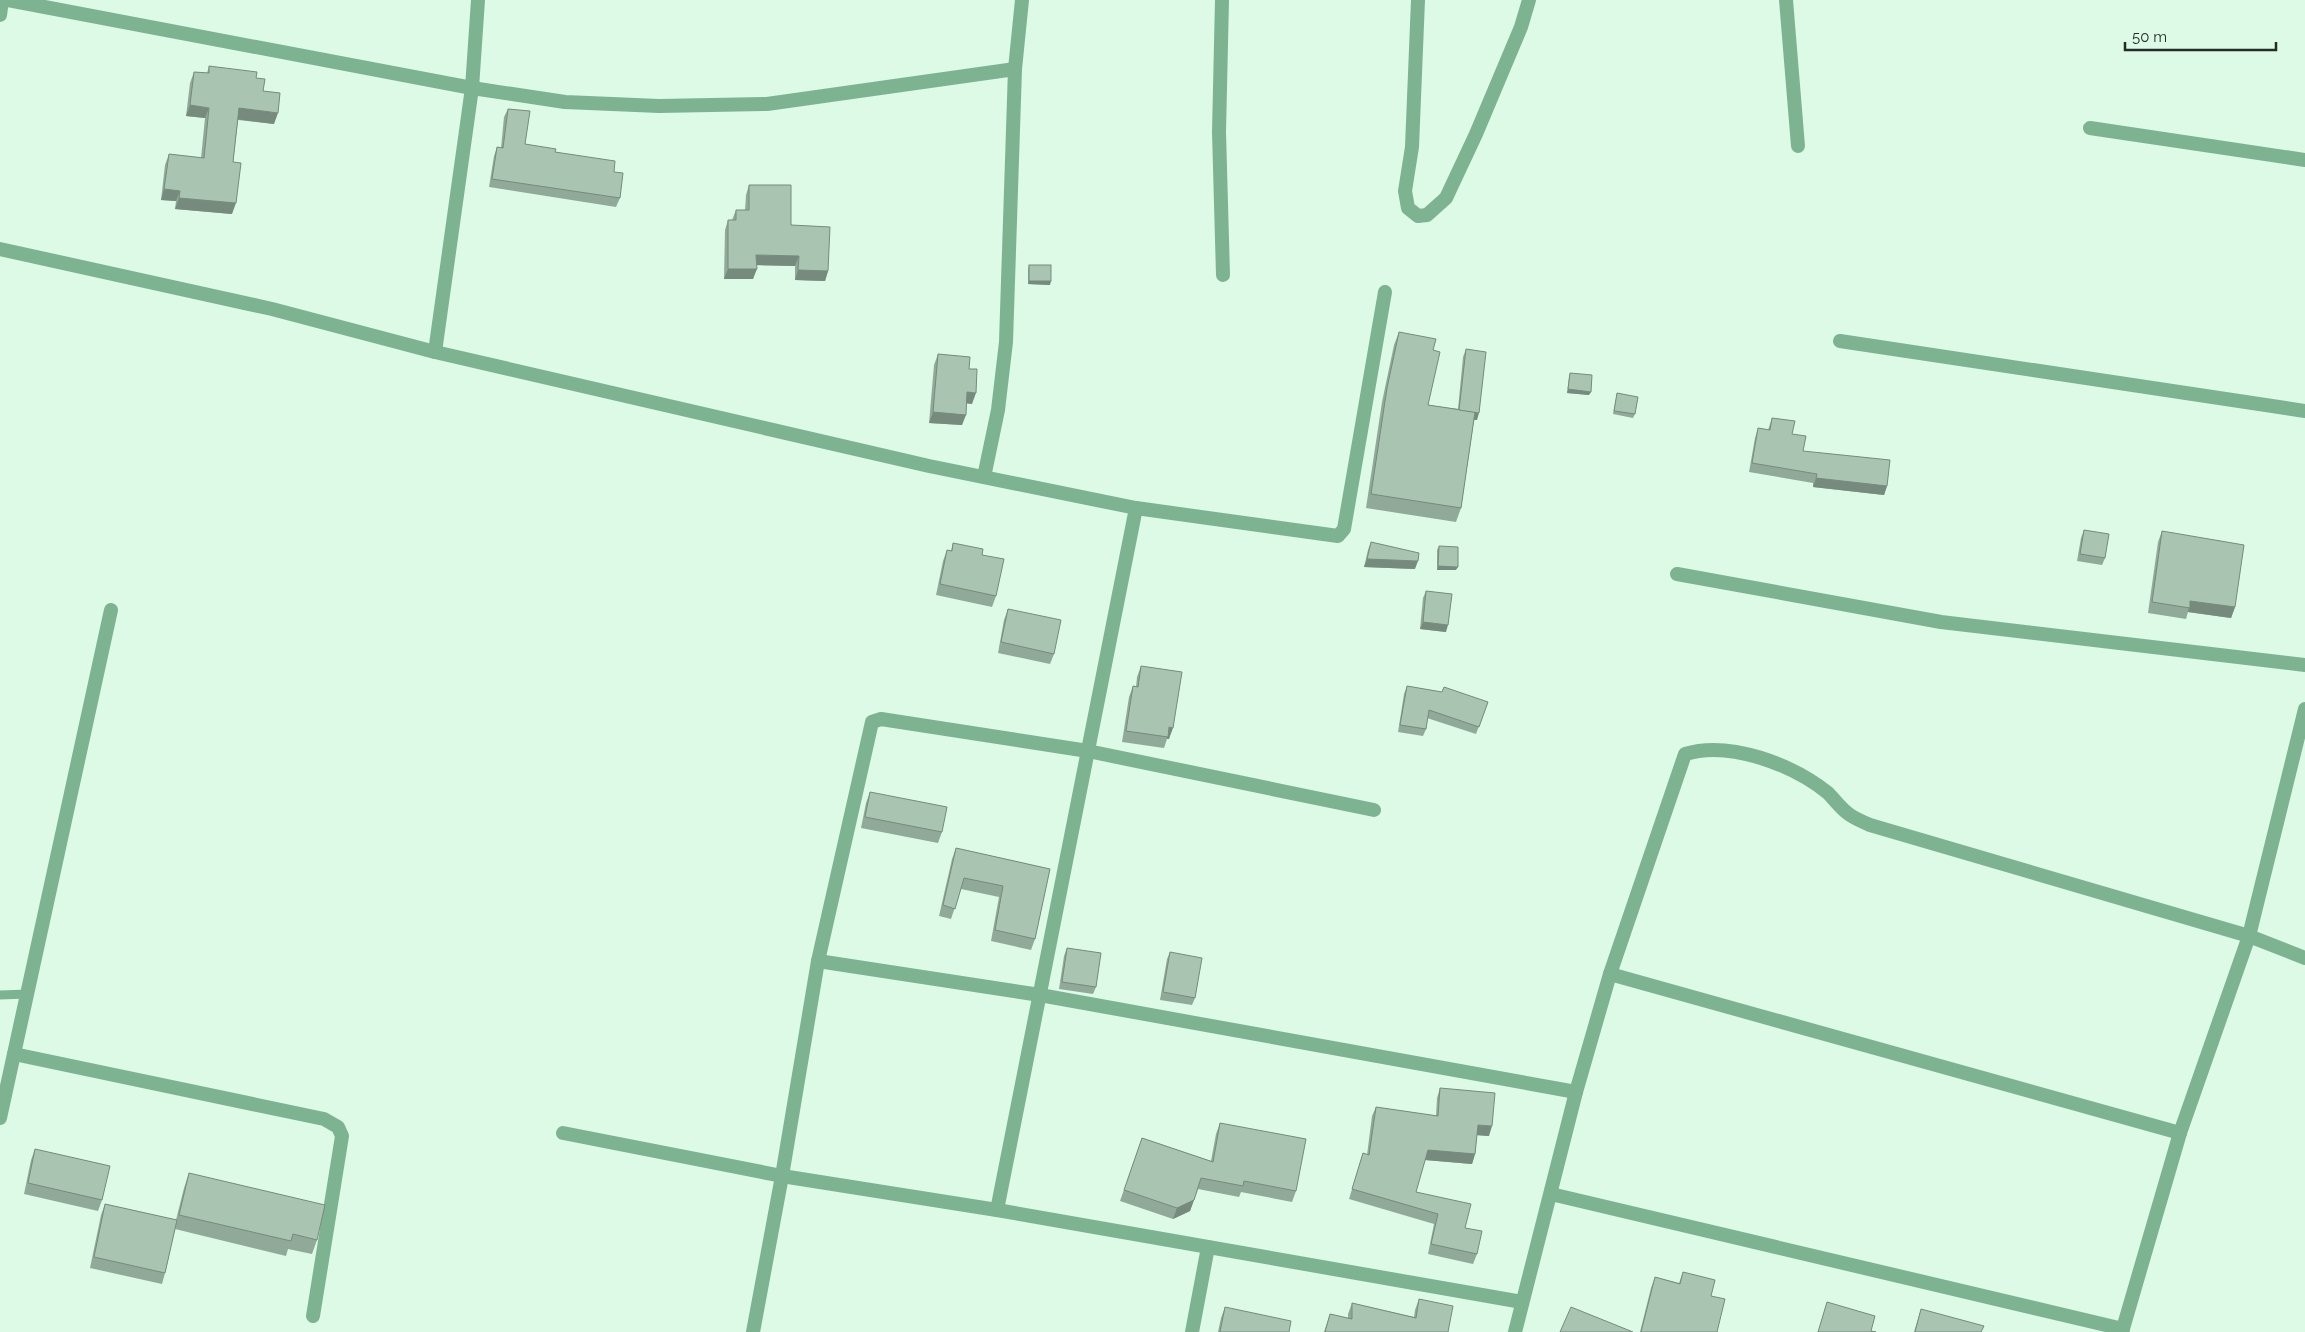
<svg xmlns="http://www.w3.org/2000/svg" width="2305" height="1332" viewBox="0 0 2305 1332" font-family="Raleway,sans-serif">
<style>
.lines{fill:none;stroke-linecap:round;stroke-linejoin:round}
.service{stroke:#7db391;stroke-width:9}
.minor{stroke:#7db391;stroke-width:14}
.wall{fill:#91a999}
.shaded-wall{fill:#768a7d}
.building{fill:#a9c5b2;stroke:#768a7d}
</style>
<rect width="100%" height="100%" fill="#ddfae7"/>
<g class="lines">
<polyline class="service" points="0,995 28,994"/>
<g class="minor">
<polyline points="8,0 472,88 565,102 659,106 767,104 1015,69"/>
<polyline points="1222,0 1219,132 1223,275"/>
<polyline points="1418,0 1412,147 1405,191 1408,208 1418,216 1427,215 1446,198 1476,134 1521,27 1529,0"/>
<polyline points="1786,0 1798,146"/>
<polyline points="0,15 2,0"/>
<polyline points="2090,128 2305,160"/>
<polyline points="0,249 272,309 435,352 929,466 1136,508 1338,536 1344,529 1385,292"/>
<polyline points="1840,341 2305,411"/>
<polyline points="435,352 472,88 478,0"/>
<polyline points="984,477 998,410 1006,342 1015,69 1022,0"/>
<polyline points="1677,574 1941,622 2305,665"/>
<polyline points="818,961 1040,995 1576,1092"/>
<polyline points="1610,974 2180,1133"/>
<polyline points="14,1054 324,1119 338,1127 342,1136 313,1316"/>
<polyline points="0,1118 111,610"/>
<polyline points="563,1133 782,1176 997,1210 1522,1302"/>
<polyline points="1551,1194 2123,1329"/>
<polyline points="997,1210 1136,508"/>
<polyline points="753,1332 782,1176 818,961 872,722 881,719 1088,751 1374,810"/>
<polyline points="1192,1332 1208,1247"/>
<path d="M1515,1332L1576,1092L1610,974L1685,754C1730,740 1793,765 1828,793C1835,800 1841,809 1850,815C1856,819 1863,822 1870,825L2249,936L2305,958"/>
<polyline points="2122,1332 2180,1133 2249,936 2305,709"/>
</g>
</g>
<g class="wall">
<polygon points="209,66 256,78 263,91 274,124 238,120 233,162 232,214 175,209 176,201 161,200 165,165 169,154 201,158 205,118 186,116 190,83 194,72 207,73"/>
<polygon points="508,109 525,144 555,152 614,172 620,198 616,207 489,187 494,156 497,147 501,148 504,117"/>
<polygon points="749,185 791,225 828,271 825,281 795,280 795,266 757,265 753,279 724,279 725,230 728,220 732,220 736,210 745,210 746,195"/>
<polygon points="1029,265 1050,285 1028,284 1028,269"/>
<polygon points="1399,332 1433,350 1428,405 1458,409 1463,357 1466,349 1477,420 1474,420 1461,508 1456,522 1366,508 1382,402 1394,345"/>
<polygon points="938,354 969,369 972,404 967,403 962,425 929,423 934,365"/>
<polygon points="1570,373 1589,395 1567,393 1569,377"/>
<polygon points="1617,393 1635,414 1633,418 1613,414"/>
<polygon points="1772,418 1792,434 1803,451 1887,486 1884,495 1813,487 1813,483 1749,472 1755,438 1758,428 1768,430"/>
<polygon points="2084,530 2105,558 2102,565 2077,561 2081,538"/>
<polygon points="2162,531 2235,607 2231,618 2188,612 2186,619 2148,613 2158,542"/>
<polygon points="1371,542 1415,569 1364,567 1368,550"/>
<polygon points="953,543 982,555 996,596 992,607 936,595 943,561 947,550 951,551"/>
<polygon points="1439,546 1456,570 1437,570 1437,550"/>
<polygon points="1426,591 1446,632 1420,629 1423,598"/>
<polygon points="1008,609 1054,654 1050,664 998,653 1004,620"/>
<polygon points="1141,666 1169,739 1167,739 1164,748 1122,742 1129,697 1133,686 1136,687 1137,677"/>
<polygon points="1407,686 1488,702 1476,734 1427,718 1426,729 1423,736 1398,732 1404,694"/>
<polygon points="870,792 942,832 938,843 861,828 866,803"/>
<polygon points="956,848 1050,869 1035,939 1031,950 991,941 999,897 961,889 951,919 939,916 952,859"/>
<polygon points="1067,948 1096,987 1093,994 1059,989 1064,956"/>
<polygon points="1170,952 1195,998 1192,1005 1160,1000 1167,959"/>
<polygon points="1440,1088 1489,1136 1477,1135 1475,1154 1472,1164 1425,1160 1416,1192 1465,1228 1477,1254 1473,1264 1428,1254 1434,1224 1349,1199 1363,1153 1367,1155 1372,1116 1376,1107 1436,1116 1437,1098"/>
<polygon points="1220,1123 1296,1191 1292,1202 1241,1192 1239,1197 1198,1189 1190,1211 1173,1219 1120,1201 1142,1138 1211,1161 1216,1134"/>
<polygon points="35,1149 102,1200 98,1211 24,1194 31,1160"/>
<polygon points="189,1173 317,1240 312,1254 288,1249 286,1256 175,1229 165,1273 162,1284 90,1268 101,1215 105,1204 176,1220 184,1188"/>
<polygon points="1683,1272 1711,1296 1717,1332 1640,1332 1651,1288 1655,1277 1679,1283"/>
<polygon points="1419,1299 1448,1332 1324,1332 1330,1314 1348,1318 1348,1314 1352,1303 1414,1317 1415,1310"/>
<polygon points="1827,1302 1871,1331 1876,1332 1818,1332"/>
<polygon points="1225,1307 1289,1332 1218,1332 1221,1318"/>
<polygon points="1921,1309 1982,1332 1914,1332"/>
</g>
<g class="shaded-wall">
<polygon points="190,105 209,108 205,118 186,116"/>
<polygon points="239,108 278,113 274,124 235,119"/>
<polygon points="164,189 180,191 176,201 161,200"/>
<polygon points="179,198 236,203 232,214 175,209"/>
<polygon points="756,255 799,256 795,266 753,265"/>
<polygon points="728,269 757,269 753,279 724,279"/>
<polygon points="798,270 828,271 825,281 795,280"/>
<polygon points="1029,281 1051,281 1050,285 1028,284"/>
<polygon points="1568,389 1591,392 1589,395 1567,393"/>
<polygon points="967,392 976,393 972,404 963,403"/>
<polygon points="1459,410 1479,413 1477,420 1457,418"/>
<polygon points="933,412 966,415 962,425 929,423"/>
<polygon points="1816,478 1887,486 1884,495 1813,487"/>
<polygon points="1367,559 1418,561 1415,569 1364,567"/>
<polygon points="1438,566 1458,567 1456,570 1437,570"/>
<polygon points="2190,601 2235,607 2231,618 2188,612"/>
<polygon points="1423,622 1448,625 1446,632 1420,629"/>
<polygon points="1169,727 1173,728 1169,739 1167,739"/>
<polygon points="1478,1125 1492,1126 1489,1136 1474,1135"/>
<polygon points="1428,1150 1475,1154 1472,1164 1425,1160"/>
<polygon points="1194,1200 1190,1211 1173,1219 1177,1208"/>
</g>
<g class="building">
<polygon points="209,66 257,72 256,78 265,79 263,91 280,93 278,113 239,108 233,162 241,163 236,203 179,198 180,191 164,189 169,154 204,158 209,108 190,105 194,72 209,73"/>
<polygon points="508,109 530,111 525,144 556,149 555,152 615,161 614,172 623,173 620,198 492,179 497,147 503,148"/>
<polygon points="749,185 791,185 791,225 830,227 828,271 798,270 799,256 756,255 757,269 728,269 728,220 736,220 736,210 749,210"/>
<rect x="1029" y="265" width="22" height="16"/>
<polygon points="1399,332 1436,339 1433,350 1440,352 1428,405 1475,412 1461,508 1371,494 1387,388"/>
<polygon points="1466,349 1486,352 1479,413 1459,410"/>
<polygon points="938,354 970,357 969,369 977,369 976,393 967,392 966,415 933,412"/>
<polygon points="1570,373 1592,375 1591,392 1568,389"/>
<polygon points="1617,393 1638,397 1635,414 1614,411"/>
<polygon points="1772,418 1795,421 1792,434 1806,436 1803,451 1890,460 1887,486 1816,478 1817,474 1752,463 1758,428 1770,430"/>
<polygon points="2084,530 2109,534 2105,558 2080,554"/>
<polygon points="2162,531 2244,545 2235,607 2190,601 2190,608 2152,602"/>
<polygon points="1371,542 1419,553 1418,561 1367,559"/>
<polygon points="953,543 983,549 982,555 1004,559 996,596 940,584 947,550 952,551"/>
<polygon points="1439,546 1458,547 1458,567 1438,566"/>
<polygon points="1426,591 1452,594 1448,625 1423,622"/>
<polygon points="1008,609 1061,620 1054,654 1001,642"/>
<polygon points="1141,666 1182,672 1173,728 1169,727 1168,737 1126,731 1133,686 1138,687"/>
<polygon points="1407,686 1442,692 1444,687 1488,702 1479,727 1429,710 1426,729 1400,725"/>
<polygon points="870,792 947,807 942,832 865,817"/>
<polygon points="956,848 1050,869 1035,939 995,930 1003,886 964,878 955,909 943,905"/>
<polygon points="1067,948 1101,953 1096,987 1062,982"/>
<polygon points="1170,952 1202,958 1195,998 1163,992"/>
<polygon points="1440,1088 1495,1093 1492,1126 1478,1125 1475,1154 1428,1150 1416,1192 1471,1204 1465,1228 1482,1231 1477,1254 1431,1244 1438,1214 1352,1189 1363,1153 1369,1155 1376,1107 1438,1116"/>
<polygon points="1220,1123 1306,1139 1296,1191 1244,1181 1243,1186 1201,1178 1194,1200 1177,1208 1124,1190 1142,1138 1213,1162"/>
<polygon points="35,1149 110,1166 102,1200 28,1183"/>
<polygon points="189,1173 325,1205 317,1240 293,1234 291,1241 179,1215"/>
<polygon points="105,1204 177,1220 165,1273 94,1257"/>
<polygon points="1683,1272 1715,1280 1711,1296 1725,1299 1717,1332 1641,1332 1655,1277 1680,1284"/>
<polygon points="1419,1299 1453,1306 1448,1332 1325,1332 1330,1314 1352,1319 1352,1303 1416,1318"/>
<polygon points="1827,1302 1875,1316 1871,1331 1876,1332 1818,1332"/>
<polygon points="1225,1307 1291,1321 1289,1332 1220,1332"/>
<polygon points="1571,1307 1633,1332 1560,1332"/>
<polygon points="1921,1309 1984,1326 1981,1332 1915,1332"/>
</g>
<path d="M2125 42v8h151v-8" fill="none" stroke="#222d26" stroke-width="2.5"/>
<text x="2132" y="42" font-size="15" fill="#222d26" stroke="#ddfae7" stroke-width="4" paint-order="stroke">50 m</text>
</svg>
